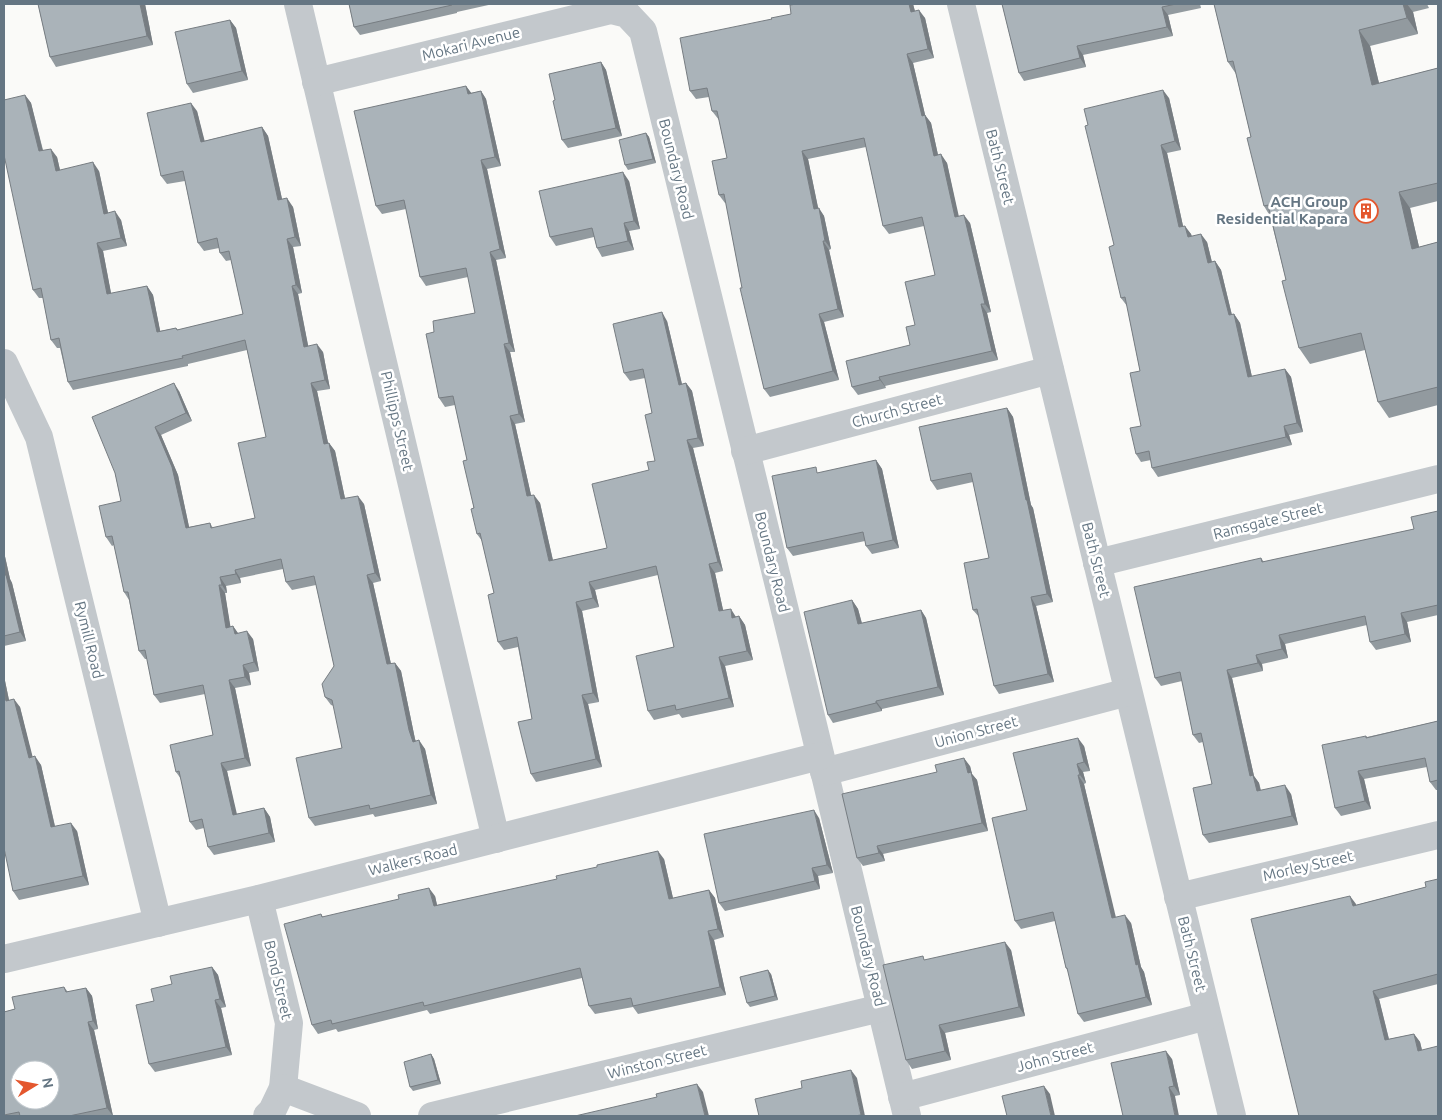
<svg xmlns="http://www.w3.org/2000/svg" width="1442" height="1120" viewBox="0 0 1442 1120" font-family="Ubuntu,sans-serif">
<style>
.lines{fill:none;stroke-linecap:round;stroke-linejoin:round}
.street{stroke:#c3c8cc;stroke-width:28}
.wall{fill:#929a9f}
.shaded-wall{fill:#777d82}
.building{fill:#aab3b9;stroke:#777d82;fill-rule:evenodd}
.labels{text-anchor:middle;stroke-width:5;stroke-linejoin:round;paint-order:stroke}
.street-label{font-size:15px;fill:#657683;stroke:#fff}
.poi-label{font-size:15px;font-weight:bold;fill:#657683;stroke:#fff;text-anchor:end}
</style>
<rect width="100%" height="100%" fill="#fafaf8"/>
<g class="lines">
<g class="street">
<polyline points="298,4 496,839"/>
<polyline points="961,4 1232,1116"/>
<polyline points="316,82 611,10 627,14 643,31 815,733 907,1116"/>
<polyline points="4,363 39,437 158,923"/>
<polyline points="745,451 1050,370"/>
<polyline points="1097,563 1438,479"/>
<polyline points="824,772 1128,692"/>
<polyline points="1178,897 1438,835"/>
<polyline points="259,899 289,1023 283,1088 272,1111 267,1116"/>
<polyline points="4,959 259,899 820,756"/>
<polyline points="283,1088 357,1116"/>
<polyline points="902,1097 1207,1016"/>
<polyline points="432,1116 881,1008"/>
</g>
</g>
<g class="wall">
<polygon points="38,4 145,4 153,45 56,67 50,57"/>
<polygon points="349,4 493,4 457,12 457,13 360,35 354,27"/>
<polygon points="797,4 913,4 915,11 925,18 934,58 913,63 925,115 931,123 938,155 947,163 958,216 970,223 991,312 987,313 998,360 885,386 886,388 858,395 852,387 910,345 915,325 935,275 924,226 889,234 883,226 866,147 808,159 818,208 824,216 831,249 829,250 844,317 824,322 839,380 770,397 764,389 742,288 726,203 725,203 719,195 727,158 719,120 712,111 709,97 696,99 690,91 772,19 791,14"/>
<polygon points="1002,4 1200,4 1201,8 1168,15 1173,36 1083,55 1086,67 1024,81 1019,73"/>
<polygon points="1214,4 1427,4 1429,8 1413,12 1418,34 1370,46 1379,83 1438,68 1438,201 1410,208 1419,247 1438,242 1438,405 1389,418 1378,402 1365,350 1310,364 1299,348 1286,280 1270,216 1264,206 1251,137 1236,74 1228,62"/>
<polygon points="230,20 236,28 248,80 193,93 187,84"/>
<polygon points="601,62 606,70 622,136 568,148 562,140 555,100"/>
<polygon points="466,86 471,93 481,91 486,99 501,166 487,169 506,258 496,260 515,352 510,352 525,422 515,424 531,495 540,503 553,560 607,548 655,461 652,413 645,378 630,381 624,373 667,321 682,384 686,383 692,391 704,446 693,448 723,571 715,573 723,610 736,617 739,616 745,625 753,660 725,666 734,707 682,718 679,714 654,720 648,711 674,647 658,575 595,590 599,607 582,611 599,702 588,704 602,767 536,782 531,774 532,719 518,647 504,650 498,642 494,593 482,541 477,534 467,460 455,405 445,407 439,398 434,332 475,313 468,277 426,286 420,277 406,209 382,214 376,206"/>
<polygon points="25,95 31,103 43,150 57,157 60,170 99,171 108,213 121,220 127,246 103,251 111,294 147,286 153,295 160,331 176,328 178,330 243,314 231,260 226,261 220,253 219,248 204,251 198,243 185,181 167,184 161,176 197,111 204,141 262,127 268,136 282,199 293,207 301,246 293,247 302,293 298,294 308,346 323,352 330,389 317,391 328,443 329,443 335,451 345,498 364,504 381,581 373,583 391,664 395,663 401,671 415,739 416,741 425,749 437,804 375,817 373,814 315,826 309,818 342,748 334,706 331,705 325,697 334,666 316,585 292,590 286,582 283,569 240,578 241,583 226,586 227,593 225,593 230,627 233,626 238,633 253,639 259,671 249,673 251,685 235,688 251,766 227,771 236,814 264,808 270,817 275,842 214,855 208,847 204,828 196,830 190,822 181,779 176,772 213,735 205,694 160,703 154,695 147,659 145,659 139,651 129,600 124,592 114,545 112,546 106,537 121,501 115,473 179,391 192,421 161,435 178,475 189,527 210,523 213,528 255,518 266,437 247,350 188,364 188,366 73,390 68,382 60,348 57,348 51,340 43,298 39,298 33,290"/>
<polygon points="1169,98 1181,150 1167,153 1183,226 1191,234 1192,236 1207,242 1212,262 1215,261 1221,270 1232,315 1234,314 1240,323 1252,377 1285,369 1291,377 1303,432 1289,435 1292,445 1158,477 1152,468 1151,460 1141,462 1136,454 1141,426 1140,371 1127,306 1121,298 1114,245"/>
<polygon points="646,133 649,137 656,163 628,170 625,165"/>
<polygon points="629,181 640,229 629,231 634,250 602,257 597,248 594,237 556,246 550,237"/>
<polygon points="1007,408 1013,417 1031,505 1033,508 1053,602 1036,606 1054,682 999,694 994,686 979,617 973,610 989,558 973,482 937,490 931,481"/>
<polygon points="876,460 882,469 899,548 872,554 866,546 865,541 793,556 787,548 820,473"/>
<polygon points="1438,511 1438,615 1407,622 1411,642 1376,650 1370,642 1367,625 1285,644 1288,658 1262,664 1263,671 1232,678 1254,776 1259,783 1261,790 1291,794 1298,825 1209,843 1203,835 1212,784 1203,742 1199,743 1193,735 1182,681 1161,686 1155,678 1261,558 1264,562 1414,529"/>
<polygon points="4,552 10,579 12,583 26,641 4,646"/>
<polygon points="852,600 858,609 862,623 921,610 926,618 944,695 882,709 882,711 833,723 828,715"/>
<polygon points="4,676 9,700 20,707 32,757 41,765 55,826 77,831 89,885 19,900 13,891"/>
<polygon points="1438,721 1438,790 1436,790 1430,782 1427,767 1364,779 1371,809 1341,816 1335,808 1366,736 1367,737"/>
<polygon points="1084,746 1090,771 1083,772 1086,783 1084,784 1115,917 1131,923 1141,967 1144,972 1152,1005 1084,1022 1078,1014 1068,971 1066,968 1055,921 1021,929 1015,921 1027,810"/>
<polygon points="970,766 972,774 977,780 988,831 883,854 885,861 863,866 857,858"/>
<polygon points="819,818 833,873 818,876 820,889 725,911 719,903"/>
<polygon points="664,859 673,898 709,890 715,898 724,937 714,940 726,995 638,1014 633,1007 595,1014 589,1006 582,978 430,1014 427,1010 338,1032 336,1029 318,1034 312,1025 321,914 323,917 435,896 437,905"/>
<polygon points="1438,879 1438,984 1379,999 1389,1039 1414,1034 1420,1042 1422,1050 1299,1116 1356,904 1356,905 1426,887"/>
<polygon points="1011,950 1025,1016 945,1033 951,1060 912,1069 906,1060 926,960"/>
<polygon points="212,967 218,975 226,1007 221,1008 232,1055 155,1072 149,1064 154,1001 172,984"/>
<polygon points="771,974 778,1000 750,1007 747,1003"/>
<polygon points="64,987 68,992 86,988 92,996 98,1029 94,1030 113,1116 4,1116 4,1012 15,1009"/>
<polygon points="431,1054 434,1059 441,1084 413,1091 410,1087"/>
<polygon points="1172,1059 1180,1095 1175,1096 1123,1116"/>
</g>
<g class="shaded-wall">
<polygon points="140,4 145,4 153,45 147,36"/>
<polygon points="909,4 913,4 917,20 911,12"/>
<polygon points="1403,4 1407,4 1413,12 1418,34 1407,18"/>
<polygon points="1162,7 1168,15 1173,36 1167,27"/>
<polygon points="919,10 925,18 934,58 928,49"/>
<polygon points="230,20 236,28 248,80 242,71"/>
<polygon points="1359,30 1370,46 1383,100 1372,85"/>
<polygon points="1077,46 1083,55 1086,67 1080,58"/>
<polygon points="907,54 913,63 927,123 925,115 931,123 940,164 934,156 922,116"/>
<polygon points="601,62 606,70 622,136 616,128"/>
<polygon points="466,86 472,94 468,94"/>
<polygon points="1163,90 1169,98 1181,150 1175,141"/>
<polygon points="481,91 486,99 501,166 495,157"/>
<polygon points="25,95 31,103 45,160 39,151"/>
<polygon points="191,103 197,111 207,150 201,142"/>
<polygon points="262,127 268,136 284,208 278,200"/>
<polygon points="646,133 649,137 656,163 653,159"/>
<polygon points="1161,145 1167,153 1185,235 1179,227"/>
<polygon points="51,149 57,157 62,179 56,171"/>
<polygon points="802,151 808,159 820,217 814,209"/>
<polygon points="941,154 947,163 961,226 955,217"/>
<polygon points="481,160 487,169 506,258 500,249"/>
<polygon points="93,162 99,171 110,222 104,214"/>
<polygon points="623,172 629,181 640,229 634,221"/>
<polygon points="1399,192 1410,208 1423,264 1412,249"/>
<polygon points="287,198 293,207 301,246 295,237"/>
<polygon points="819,208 824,216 831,249 825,241"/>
<polygon points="115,211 121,220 127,246 121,238"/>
<polygon points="964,215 970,223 991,312 985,304"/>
<polygon points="624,223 629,231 634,250 628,241"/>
<polygon points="1185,226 1191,234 1193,245 1188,237"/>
<polygon points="1201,234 1207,242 1214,271 1208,263"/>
<polygon points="287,239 293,247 302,293 296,285"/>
<polygon points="823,241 829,250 844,317 838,309"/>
<polygon points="97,243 103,251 113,303 107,294"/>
<polygon points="490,252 496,260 515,352 509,343"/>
<polygon points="1215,261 1221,270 1234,324 1229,315"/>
<polygon points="147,286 153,295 162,340 157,332"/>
<polygon points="292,286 298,294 310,355 304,347"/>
<polygon points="981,304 987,313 998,360 992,351"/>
<polygon points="662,312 667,321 684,393 679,385"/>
<polygon points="819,314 824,322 839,380 833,371"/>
<polygon points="1234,314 1240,323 1254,386 1248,377"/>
<polygon points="317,344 323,352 330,389 325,380"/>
<polygon points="504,344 510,352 525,422 519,414"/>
<polygon points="1285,369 1291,377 1303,432 1297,423"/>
<polygon points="879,377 885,386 886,388 880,380"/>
<polygon points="174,383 179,391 192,421 186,413"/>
<polygon points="311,383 317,391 330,452 324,444"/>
<polygon points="686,383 692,391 704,446 698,438"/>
<polygon points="1007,408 1013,417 1031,505 1033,508 1053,602 1047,594 1026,500"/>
<polygon points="510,416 515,424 533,504 527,496"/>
<polygon points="1284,426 1289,435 1292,445 1286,437"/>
<polygon points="155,427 161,435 178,475 191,536 186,528"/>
<polygon points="687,440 693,448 723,571 718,562"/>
<polygon points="329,443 335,451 347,508 341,499"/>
<polygon points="876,460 882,469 899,548 893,540"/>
<polygon points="534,495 540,503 555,570 549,561"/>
<polygon points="358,496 364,504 381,581 375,573"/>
<polygon points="4,552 10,579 12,583 26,641 20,632 5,575 4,570"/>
<polygon points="709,564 715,573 725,619 719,611"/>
<polygon points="235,570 240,578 241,583 236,574"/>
<polygon points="367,575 373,583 393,673 387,664"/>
<polygon points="220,577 226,586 227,593 222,585"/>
<polygon points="589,582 595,590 599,607 593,598"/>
<polygon points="219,585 225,593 232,636 226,628"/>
<polygon points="1031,597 1036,606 1054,682 1048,674"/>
<polygon points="852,600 858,609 864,632 858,624"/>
<polygon points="576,602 582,611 599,702 593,693"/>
<polygon points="731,609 736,617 732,618"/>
<polygon points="921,610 926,618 944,695 938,687"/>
<polygon points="1401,613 1407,622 1411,642 1405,634"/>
<polygon points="739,616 745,625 753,660 747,651"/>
<polygon points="233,626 239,635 235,634"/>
<polygon points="247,631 253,639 259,671 254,662"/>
<polygon points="1279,635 1285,644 1288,658 1282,649"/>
<polygon points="1256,655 1262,664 1263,671 1258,663"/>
<polygon points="719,657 725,666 734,707 729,698"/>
<polygon points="395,663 401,671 415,739 418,750 413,742 409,730"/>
<polygon points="243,665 249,673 251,685 245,677"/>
<polygon points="1227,670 1232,678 1254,776 1259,783 1262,799 1257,791 1250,776"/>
<polygon points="4,676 11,710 6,701 4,693"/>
<polygon points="229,680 235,688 251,766 245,758"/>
<polygon points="582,695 588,704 602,767 596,759"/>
<polygon points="14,699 20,707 35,766 29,758"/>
<polygon points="876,701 882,709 882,711 876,703"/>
<polygon points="1078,738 1084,746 1090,771 1084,762"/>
<polygon points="419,740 425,749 437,804 431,795"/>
<polygon points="35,756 41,765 57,836 51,827"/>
<polygon points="964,758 970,766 972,774 977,780 988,831 982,823"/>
<polygon points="221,763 227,771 239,823 233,815"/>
<polygon points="1077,764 1083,772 1086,783 1080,775"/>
<polygon points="1358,771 1364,779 1371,809 1365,801"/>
<polygon points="1078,775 1084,784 1118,926 1112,918"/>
<polygon points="1285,785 1291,794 1298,825 1292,816"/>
<polygon points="264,808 270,817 275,842 269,833"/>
<polygon points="814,810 819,818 833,873 827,865"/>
<polygon points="71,823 77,831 89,885 83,876"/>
<polygon points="877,846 883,854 885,861 879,853"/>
<polygon points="658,851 664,859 675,907 669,899"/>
<polygon points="812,868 818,876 820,889 815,881"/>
<polygon points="429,888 435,896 439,914 434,906"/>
<polygon points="709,890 715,898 724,937 718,929"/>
<polygon points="1350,896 1356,904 1358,914 1353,906"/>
<polygon points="1125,915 1131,923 1141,967 1144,972 1152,1005 1146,997 1136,965"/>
<polygon points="708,931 714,940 726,995 720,987"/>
<polygon points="1005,942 1011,950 1025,1016 1019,1007"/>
<polygon points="212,967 218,975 226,1007 220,999"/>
<polygon points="768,970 771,974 778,1000 775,996"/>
<polygon points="86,988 92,996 98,1029 93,1021"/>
<polygon points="1373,991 1379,999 1391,1048 1385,1040"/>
<polygon points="215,1000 221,1008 232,1055 226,1047"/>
<polygon points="88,1022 94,1030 113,1116 107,1108"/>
<polygon points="939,1025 945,1033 951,1060 945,1051"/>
<polygon points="1414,1034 1420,1042 1424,1059 1418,1051"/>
<polygon points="1166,1051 1172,1059 1180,1095 1174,1086"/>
<polygon points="431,1054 434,1059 441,1084 438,1080"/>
<polygon points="851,1070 857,1078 865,1116 862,1116 861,1115"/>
<polygon points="697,1084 703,1092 709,1116 705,1116"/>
<polygon points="1044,1086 1050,1094 1055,1116 1051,1116"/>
<polygon points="1169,1087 1175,1096 1179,1116 1175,1116"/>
</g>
<g class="building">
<polygon points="38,4 140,4 147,36 50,57"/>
<polygon points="349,4 452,4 452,5 354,27"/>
<polygon points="797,4 909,4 911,12 919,10 928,49 907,54 922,116 925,115 934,156 941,154 955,217 964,215 985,304 981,304 992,351 879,377 880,380 852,387 846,361 910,345 906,327 915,325 905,282 935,275 922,217 883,226 864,138 802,151 814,209 819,208 825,241 823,241 838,309 819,314 833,371 764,389 740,288 742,288 724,194 719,195 712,161 727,158 717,111 712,111 707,88 690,91 680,38 772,19 771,18 791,14 790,5"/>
<polygon points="1002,4 1176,4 1162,7 1167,27 1077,46 1080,58 1019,73"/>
<polygon points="1214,4 1403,4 1407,18 1359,30 1372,85 1438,68 1438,183 1399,192 1412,249 1438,242 1438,387 1378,402 1361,333 1299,348 1282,281 1286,280 1268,205 1264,206 1247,138 1251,137 1233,61 1228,62"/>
<polygon points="230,20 242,71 187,84 175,32"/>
<polygon points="601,62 616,128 562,140 553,101 555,100 549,74"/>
<polygon points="466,86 468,94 481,91 495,157 481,160 500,249 490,252 509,343 504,344 519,414 510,416 527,496 534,495 549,561 607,548 592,484 649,470 647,462 655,461 645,415 652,413 643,369 624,373 613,324 662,312 679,385 686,383 698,438 687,440 718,562 709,564 719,611 731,609 732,618 739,616 747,651 719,657 729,698 676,710 675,705 648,711 636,656 674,647 656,566 589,582 593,598 576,602 593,693 582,695 596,759 531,774 518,722 532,719 517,637 498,642 488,595 494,593 480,533 477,534 471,509 474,508 463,461 467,460 453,396 439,398 426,334 434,332 433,321 475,313 466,268 420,277 404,200 376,206 354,111"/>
<polygon points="1163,90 1175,141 1161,145 1179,227 1185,226 1188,237 1201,234 1208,263 1215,261 1229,315 1234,314 1248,377 1285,369 1297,423 1284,426 1286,437 1152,468 1149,451 1136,454 1130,428 1141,426 1130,373 1140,371 1125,297 1121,298 1109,247 1114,245 1085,126 1088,125 1084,109"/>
<polygon points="25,95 39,151 51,149 56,171 93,162 104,214 115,211 121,238 97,243 107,294 147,286 157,332 176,328 177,330 243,314 229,251 220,253 217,238 198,243 183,171 161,176 147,113 191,103 201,142 262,127 278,200 287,198 295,237 287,239 296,285 292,286 304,347 317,344 325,380 311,383 324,444 329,443 341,499 358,496 375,573 367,575 387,664 395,663 409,730 413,742 419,740 431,795 370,809 369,805 309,818 296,758 342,748 332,700 325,697 322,684 334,666 314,576 286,582 281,559 235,570 236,574 220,577 222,585 219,585 226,628 233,626 235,634 247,631 254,662 243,665 245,677 229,680 245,758 221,763 233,815 264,808 269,833 208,847 202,819 190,822 179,771 176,772 170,745 213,735 203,685 154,695 145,650 139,651 128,592 124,592 112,536 106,537 99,506 121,501 115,473 92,417 174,383 186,413 155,427 172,467 186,528 210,523 211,528 255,518 238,443 266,437 245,340 182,356 183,358 68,382 59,338 51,340 41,288 33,290 4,155 4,100"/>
<polygon points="646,133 653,159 625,165 619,140"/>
<polygon points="623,172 634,221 624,223 628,241 597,248 592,228 550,237 539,191"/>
<polygon points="1007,408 1026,500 1027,500 1047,594 1031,597 1048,674 994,686 977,609 973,610 964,563 989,558 971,473 931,481 919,427"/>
<polygon points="876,460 893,540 866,546 863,532 787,548 772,476 816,467 817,473"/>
<polygon points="1438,511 1438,605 1401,613 1405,634 1370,642 1365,616 1279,635 1282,649 1256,655 1258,663 1227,670 1250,776 1253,775 1257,791 1285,785 1292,816 1203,835 1193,788 1212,784 1201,733 1193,735 1180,672 1155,678 1134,587 1261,558 1262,562 1414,529 1411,517"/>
<polygon points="4,570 5,575 6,575 20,632 4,636"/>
<polygon points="852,600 858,624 921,610 938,687 876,701 876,703 828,715 804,612"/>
<polygon points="4,693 6,701 14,699 29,758 35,756 51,827 71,823 83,876 13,891 4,848"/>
<polygon points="1438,721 1438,780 1430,782 1425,758 1358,771 1365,801 1335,808 1322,745 1366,736 1366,738"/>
<polygon points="1078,738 1084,762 1077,764 1080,775 1078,775 1112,918 1125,915 1136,965 1138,964 1146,997 1078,1014 1067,968 1066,968 1053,912 1015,921 992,818 1027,810 1013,753"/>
<polygon points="964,758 968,773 971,772 982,823 877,846 879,853 857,858 842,794 937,772 935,765"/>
<polygon points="814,810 827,865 812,868 815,881 719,903 704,834"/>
<polygon points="658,851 669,899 709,890 718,929 708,931 720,987 633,1006 631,998 589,1006 580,968 424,1006 423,1002 332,1024 331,1020 312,1025 284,924 321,914 322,917 399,899 398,895 429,888 434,906 557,879 556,876 597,867 597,865"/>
<polygon points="1438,879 1438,974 1373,991 1385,1040 1414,1034 1418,1051 1438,1046 1438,1116 1299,1116 1251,919 1350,896 1353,906 1426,887 1425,882"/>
<polygon points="1005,942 1019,1007 939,1025 945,1051 906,1060 883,965 923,956 924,960"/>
<polygon points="212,967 220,999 215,1000 226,1047 149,1064 136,1005 154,1001 151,989 172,984 170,976"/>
<polygon points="768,970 775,996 747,1003 740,977"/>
<path d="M64,987L66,992L86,988L93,1021L88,1022L107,1108L69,1116H20L19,1112L4,1115V1012L15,1009L12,997ZM20,1070H50V1100H20Z"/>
<polygon points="1166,1051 1174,1086 1169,1087 1175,1116 1123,1116 1111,1063"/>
<polygon points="431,1054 438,1080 410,1087 404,1062"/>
<polygon points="851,1070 861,1115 854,1116 759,1116 755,1099 802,1088 801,1081"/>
<polygon points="697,1084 705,1116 575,1116 657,1097 656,1094"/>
<polygon points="1044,1086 1051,1116 1007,1116 1002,1096"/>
</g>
<defs>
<g id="building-ring" transform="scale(1.25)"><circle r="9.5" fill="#fff" stroke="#e4572e" stroke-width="1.5"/><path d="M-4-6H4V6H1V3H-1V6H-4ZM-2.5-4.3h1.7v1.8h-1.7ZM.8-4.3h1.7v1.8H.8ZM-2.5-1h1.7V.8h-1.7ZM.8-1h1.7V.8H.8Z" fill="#e4572e"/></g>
</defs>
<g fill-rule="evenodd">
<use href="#building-ring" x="1366" y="211"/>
</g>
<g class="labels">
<g class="street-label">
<text transform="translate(471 44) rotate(-14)" y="5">Mokari Avenue</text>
<text transform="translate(1000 167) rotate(76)" y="5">Bath Street</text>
<text transform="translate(676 169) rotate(76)" y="5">Boundary Road</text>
<text transform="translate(897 411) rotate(-15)" y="5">Church Street</text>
<text transform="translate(397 421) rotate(77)" y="5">Phillipps Street</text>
<text transform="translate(1268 521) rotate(-14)" y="5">Ramsgate Street</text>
<text transform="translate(1096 560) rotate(76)" y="5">Bath Street</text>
<text transform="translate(772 562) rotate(76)" y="5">Boundary Road</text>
<text transform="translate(89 640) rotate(76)" y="5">Rymill Road</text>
<text transform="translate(976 732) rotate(-15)" y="5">Union Street</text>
<text transform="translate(413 860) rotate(-14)" y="5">Walkers Road</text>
<text transform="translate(1308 866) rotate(-13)" y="5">Morley Street</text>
<text transform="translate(1192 954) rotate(76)" y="5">Bath Street</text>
<text transform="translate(868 956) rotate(76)" y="5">Boundary Road</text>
<text transform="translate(278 980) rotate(77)" y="5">Bond Street</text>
<text transform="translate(1055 1057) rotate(-15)" y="5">John Street</text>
<text transform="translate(657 1062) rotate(-14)" y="5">Winston Street</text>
</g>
<g class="poi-label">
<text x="1348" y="207">ACH Group<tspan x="1348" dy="17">Residential Kapara</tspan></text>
</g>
</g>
<rect width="1442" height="1120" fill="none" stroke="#657683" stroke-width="10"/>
<g transform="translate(35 1085) rotate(80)"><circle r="24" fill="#ffffff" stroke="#c1c8cd"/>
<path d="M0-4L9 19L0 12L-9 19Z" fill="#e4572e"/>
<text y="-8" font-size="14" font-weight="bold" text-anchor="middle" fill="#657683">N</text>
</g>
</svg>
